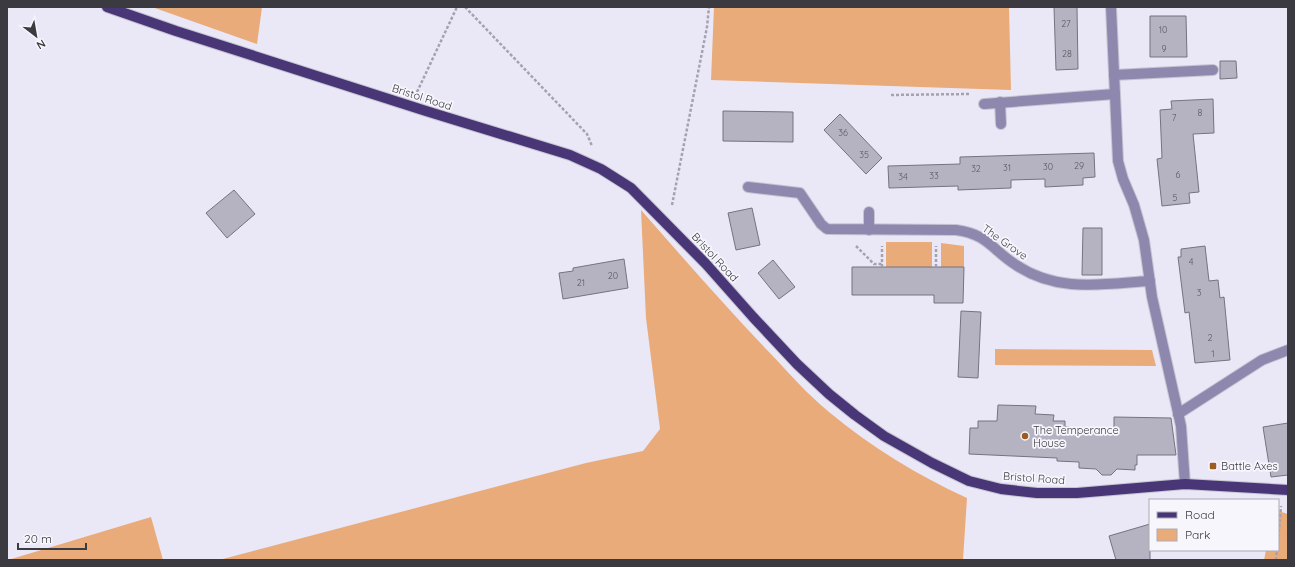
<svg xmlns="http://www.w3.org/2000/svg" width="1295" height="567" viewBox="0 0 1295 567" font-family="Quicksand,sans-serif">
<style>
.green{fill:#e9ab7a}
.building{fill:#b5b2c1;stroke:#757281}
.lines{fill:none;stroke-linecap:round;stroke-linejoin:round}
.minor-casing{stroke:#c7c4d2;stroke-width:12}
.major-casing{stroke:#c7c4d2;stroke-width:12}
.path{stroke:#a5a2ae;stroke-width:2.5;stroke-dasharray:3 2;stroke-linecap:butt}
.minor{stroke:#8f88ae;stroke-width:10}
.major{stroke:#493677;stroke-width:10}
.poi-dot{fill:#9b5c23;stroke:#f7f6fc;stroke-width:1.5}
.labels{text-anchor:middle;stroke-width:3.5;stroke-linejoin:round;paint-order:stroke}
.number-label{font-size:9px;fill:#5a5860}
.street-label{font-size:11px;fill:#3b3a40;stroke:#f7f6fc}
.poi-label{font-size:11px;fill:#3b3a40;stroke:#f7f6fc;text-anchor:start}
</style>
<rect width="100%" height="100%" fill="#eae7f7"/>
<g class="green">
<polygon points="152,7 262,7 257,44"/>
<polygon points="714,7 1009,7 1011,90 711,80"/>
<path d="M641,210C683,258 725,306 769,352C788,372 807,394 829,412C871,447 917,475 967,498L963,560H219L586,463L643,451L660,429L646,318Z"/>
<rect x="886" y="242" width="46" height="25"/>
<polygon points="941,243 964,246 964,267 941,267"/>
<polygon points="995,349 1152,350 1156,366 995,365"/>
<polygon points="1278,511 1288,514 1288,560 1264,560 1266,550 1278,550"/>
<polygon points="151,517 163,560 8,560"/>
</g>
<g class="building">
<polygon points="1054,7 1077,7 1078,69 1056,70"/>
<polygon points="1150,16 1186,16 1187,57 1150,57"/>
<polygon points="1220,61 1236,61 1237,78 1220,79"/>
<polygon points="1213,99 1214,133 1193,134 1199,192 1189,193 1190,203 1162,206 1157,159 1162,158 1160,110 1172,109 1171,101"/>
<polygon points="723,111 793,112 793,142 723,141"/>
<polygon points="840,114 882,158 866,174 824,130"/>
<polygon points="1094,153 1095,177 1083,178 1083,185 1045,187 1045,179 1011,180 1011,188 958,190 958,186 889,188 888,166 960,164 960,157"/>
<polygon points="234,190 255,214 227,238 206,213"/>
<polygon points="752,208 760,245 736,250 728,213"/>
<polygon points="1083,228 1102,228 1102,275 1082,275"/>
<polygon points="1205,246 1209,281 1218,280 1220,298 1224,297 1230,360 1195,363 1189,312 1185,313 1178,257 1181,257 1181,249"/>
<polygon points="624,259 628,288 563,299 559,273 573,271 573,268"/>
<polygon points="773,260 795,287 779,299 758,273"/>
<polygon points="852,267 964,267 963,303 934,303 934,295 852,295"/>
<polygon points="961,311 981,312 978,378 958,377"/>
<polygon points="998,405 1036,406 1035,414 1054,415 1053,421 1065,421 1065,427 1069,427 1069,431 1114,433 1114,417 1171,418 1176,455 1137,455 1137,465 1135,465 1135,470 1117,469 1111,475 1102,475 1096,469 1079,468 1079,462 1057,461 1057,458 969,454 970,428 978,428 978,421 997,421"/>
<polygon points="1288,423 1288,475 1271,477 1263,427"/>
<polygon points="1150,524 1150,560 1116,560 1109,536"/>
</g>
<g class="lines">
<g class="minor-casing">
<g id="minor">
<polyline points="1111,7 1118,161 1123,179 1134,205 1144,240 1152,297 1181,426 1185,484"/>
<polyline points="1114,75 1213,70"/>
<polyline points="1000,102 1001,124"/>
<polyline points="984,104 1115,94"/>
<path d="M748,187L800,193L821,224L827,229L956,230C988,234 992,250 1016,265C1058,293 1102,284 1150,281"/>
<polyline points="869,230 869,212"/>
<polyline points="1178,414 1262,360 1288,350"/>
</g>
</g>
<g class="major-casing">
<polyline id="major" points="107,7 176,31 426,111 570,155 601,169 631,188 706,264 753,317 797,364 829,394 855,415 884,436 932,463 969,481 1001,489 1037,493 1077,493 1185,484 1288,490"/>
</g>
<g class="path">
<polyline points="465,7 587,134 592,146"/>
<polyline points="417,92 457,7"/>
<polyline points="891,95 970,94"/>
<polyline points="672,205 707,27 709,7"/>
<polyline points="856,246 874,264 882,264"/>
<polyline points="882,267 882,246"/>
<polyline points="936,267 936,246"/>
<polyline points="1278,542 1281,506"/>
<polyline points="1276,560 1277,550"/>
</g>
<use href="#minor" class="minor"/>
<use href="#major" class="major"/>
</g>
<g class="poi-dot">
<circle cx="1025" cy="436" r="4"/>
<rect x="1209" y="462" width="8" height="8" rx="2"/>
</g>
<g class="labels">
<g class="number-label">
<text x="1066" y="27">27</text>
<text x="1163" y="33">10</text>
<text x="1164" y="52">9</text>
<text x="1067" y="57">28</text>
<text x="1200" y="116">8</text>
<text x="1174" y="121">7</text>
<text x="843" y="136">36</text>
<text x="864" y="158">35</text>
<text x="1079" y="169">29</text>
<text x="1048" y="170">30</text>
<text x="1007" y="171">31</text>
<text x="976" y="172">32</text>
<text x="1178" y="178">6</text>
<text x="934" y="179">33</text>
<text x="903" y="180">34</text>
<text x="1175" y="201">5</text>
<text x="1191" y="265">4</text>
<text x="613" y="279">20</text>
<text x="581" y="286">21</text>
<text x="1199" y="296">3</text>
<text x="1210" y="341">2</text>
<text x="1213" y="357">1</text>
</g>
<g class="street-label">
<text transform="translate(422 97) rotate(18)" y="4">Bristol Road</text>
<text transform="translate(1005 242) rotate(35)" y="4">The Grove</text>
<text transform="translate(715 257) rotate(47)" y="4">Bristol Road</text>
<text transform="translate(1034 478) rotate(4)" y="4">Bristol Road</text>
</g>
<g class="poi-label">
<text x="1033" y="434">The Temperance<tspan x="1033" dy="13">House</tspan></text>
<text x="1221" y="470">Battle Axes</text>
</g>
</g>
<rect width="1295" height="567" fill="none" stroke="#3b3a40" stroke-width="16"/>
<rect x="1149" y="499" width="130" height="52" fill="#f7f6fc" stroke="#acabb1"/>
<rect x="1157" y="512" width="20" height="6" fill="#493677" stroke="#acabb1"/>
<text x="1185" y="519" font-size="12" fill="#3b3a40">Road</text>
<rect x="1157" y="529" width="20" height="12" fill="#e9ab7a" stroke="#acabb1"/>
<text x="1185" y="539" font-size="12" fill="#3b3a40">Park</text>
<g transform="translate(36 36) rotate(149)" stroke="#f7f6fc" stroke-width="3" paint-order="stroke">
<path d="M0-3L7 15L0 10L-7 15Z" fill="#3b3a40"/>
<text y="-6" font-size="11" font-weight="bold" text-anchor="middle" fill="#3b3a40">N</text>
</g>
<path d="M18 543v6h68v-6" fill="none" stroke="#3b3a40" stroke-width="2"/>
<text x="24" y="543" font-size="12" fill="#3b3a40" stroke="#f7f6fc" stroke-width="3" paint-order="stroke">20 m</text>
</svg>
